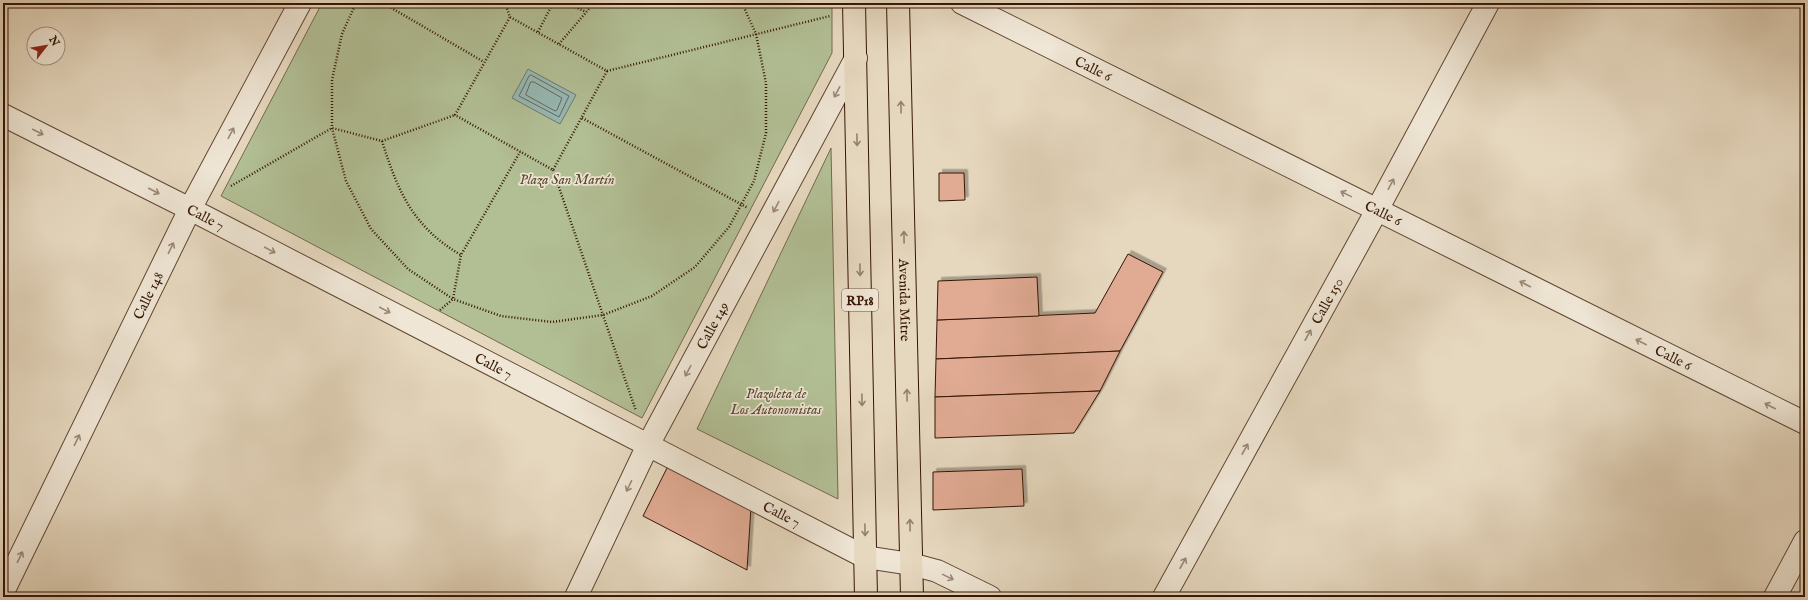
<svg xmlns="http://www.w3.org/2000/svg" width="1808" height="600" viewBox="0 0 1808 600" font-family="'IM FELL English',serif">
<style>
.green{fill:#b2bf95;stroke:#746a4c}
.water{fill:#96b9b5;stroke:#6f776e}
.lines{fill:none;stroke-linecap:round;stroke-linejoin:round}
.shore{stroke:#66675c;stroke-width:1}
.building{fill:#e0aa93;stroke:#351503;filter:url(#shadow)}
.minor-casing{stroke:#614632;stroke-width:24}
.primary-casing{stroke:#351503;stroke-width:24}
.path{stroke:#351503;stroke-width:2.5;stroke-dasharray:1 2;stroke-linecap:butt}
.minor{stroke:#efe6d5;stroke-width:22}
.primary{stroke:#e6d8bf;stroke-width:22}
.oneway{stroke:#9b8876}
.oneway2{stroke:#96806a}
.labels{text-anchor:middle;stroke-width:3.5;stroke-linejoin:round;paint-order:stroke}
.shield{fill:#efe6d5;stroke:#6d5442;stroke-width:1}
.shield-label{font-size:13px;font-weight:bold;fill:#351503}
.street-label{font-size:14px;fill:#351503;stroke:#efe6d5}
.park-label{font-size:14px;font-style:italic;fill:#5a482f;stroke:#efe6d5}
</style>
<defs>
<filter id="shadow"><feDropShadow dx="3.5" dy="-3.5" stdDeviation="0" flood-color="#0004"/></filter>
</defs>
<rect width="100%" height="100%" fill="#e6d8bf"/>
<filter id="stains"><feTurbulence type="fractalNoise" baseFrequency=".005" numOctaves="4"/><feColorMatrix values="0 0 0 0 .2 0 0 0 0 .09 0 0 0 0 .02 0 0 0 .5 -.17"/></filter>
<radialGradient id="worn" r=".72"><stop offset=".6" stop-color="#630" stop-opacity="0"/><stop offset="1" stop-color="#630" stop-opacity=".3"/></radialGradient>
<g class="green">
<polygon points="322,3 832,3 832,53 642,418 221,196"/>
<polygon points="831,148 838,499 697,429"/>
</g>
<polygon class="water" points="528,69 576,95 560,124 512,98"/>
<g class="lines">
<g class="shore">
<polygon points="531,75 569,96 559,117 519,96 529,76"/>
<polygon points="531,82 534,82 562,98 557,110 555,111 526,95"/>
</g>
</g>
<g class="building">
<polygon points="939,173 964,173 965,200 939,201"/>
<polygon points="1128,254 1163,272 1120,351 936,359 937,320 1095,313"/>
<polygon points="1037,277 1039,316 937,320 938,281"/>
<polygon points="1120,351 1100,391 935,397 936,359"/>
<polygon points="1100,391 1074,433 935,438 935,397"/>
<polygon points="669,464 751,507 747,570 643,516"/>
<polygon points="1022,469 1024,506 933,510 933,472"/>
</g>
<g class="lines">
<g class="minor-casing">
<g id="minor">
<path id="s1" d="M962,3L1805,423"/>
<path id="s2" d="M3,115L190,209L865,557L911,564L937,571L990,597"/>
<path id="s3" d="M3,592L190,209L300,3"/>
<path id="s4" d="M576,597L648,445L856,58"/>
<path id="s5" d="M1164,597L1377,210L1488,3"/>
<polyline points="1775,597 1805,541"/>
</g>
</g>
<g class="primary-casing">
<g id="primary">
<polyline points="854,3 866,597"/>
<path id="s6" d="M898,3L912,597"/>
</g>
</g>
<g class="path">
<polyline points="356,3 342,34 332,80 332,128 346,181 371,229 408,269 453,299 501,316 552,322 603,315 652,296 695,267 729,227 754,181 766,133 766,83 756,34 742,3"/>
<polyline points="383,3 484,62"/>
<polyline points="505,3 510,17 607,71 553,170 455,115 510,17"/>
<polyline points="567,3 586,12"/>
<polyline points="538,32 553,3"/>
<polyline points="559,44 594,3"/>
<polyline points="607,71 830,16"/>
<polyline points="582,118 748,208"/>
<path d="M382,141C398,192 413,227 461,255"/>
<polyline points="553,170 636,411"/>
<polyline points="231,186 332,128 382,141 455,115"/>
<polyline points="440,310 453,299 461,255 520,152"/>
</g>
<use href="#minor" class="minor"/>
<use href="#primary" class="primary"/>
</g>
<defs><path id="oneway-shaft" d="M-6 0H5M1.5-3L5.5 0L1.5 3" fill="none" stroke-width="1.6" stroke-linecap="round" stroke-linejoin="round"/></defs>
<g class="oneway">
<use href="#oneway-shaft" transform="translate(837 92) rotate(118)"/>
<use href="#oneway-shaft" transform="translate(38 132) rotate(27)"/>
<use href="#oneway-shaft" transform="translate(231 133) rotate(-62)"/>
<use href="#oneway-shaft" transform="translate(1391 184) rotate(-62)"/>
<use href="#oneway-shaft" transform="translate(154 191) rotate(27)"/>
<use href="#oneway-shaft" transform="translate(1346 194) rotate(-154)"/>
<use href="#oneway-shaft" transform="translate(776 207) rotate(118)"/>
<use href="#oneway-shaft" transform="translate(171 248) rotate(-64)"/>
<use href="#oneway-shaft" transform="translate(270 250) rotate(28)"/>
<use href="#oneway-shaft" transform="translate(1525 284) rotate(-153)"/>
<use href="#oneway-shaft" transform="translate(385 310) rotate(28)"/>
<use href="#oneway-shaft" transform="translate(1308 335) rotate(-61)"/>
<use href="#oneway-shaft" transform="translate(1641 342) rotate(-153)"/>
<use href="#oneway-shaft" transform="translate(688 371) rotate(118)"/>
<use href="#oneway-shaft" transform="translate(1770 406) rotate(-153)"/>
<use href="#oneway-shaft" transform="translate(77 440) rotate(-64)"/>
<use href="#oneway-shaft" transform="translate(1245 449) rotate(-61)"/>
<use href="#oneway-shaft" transform="translate(629 486) rotate(116)"/>
<use href="#oneway-shaft" transform="translate(20 557) rotate(-64)"/>
<use href="#oneway-shaft" transform="translate(1183 563) rotate(-61)"/>
<use href="#oneway-shaft" transform="translate(948 577) rotate(26)"/>
</g>
<g class="oneway2">
<use href="#oneway-shaft" transform="translate(901 107) rotate(-91)"/>
<use href="#oneway-shaft" transform="translate(857 140) rotate(89)"/>
<use href="#oneway-shaft" transform="translate(904 237) rotate(-91)"/>
<use href="#oneway-shaft" transform="translate(860 270) rotate(89)"/>
<use href="#oneway-shaft" transform="translate(907 395) rotate(-91)"/>
<use href="#oneway-shaft" transform="translate(862 400) rotate(89)"/>
<use href="#oneway-shaft" transform="translate(910 525) rotate(-91)"/>
<use href="#oneway-shaft" transform="translate(865 530) rotate(89)"/>
</g>
<g class="labels">
<rect class="shield" x="842" y="289" width="36" height="22" rx="3"/>
<g class="shield-label">
<text x="860" y="305">RP18</text>
</g>
<g class="street-label">
<text dy="5" stroke="none"><textPath href="#s1" startOffset="147">Calle 6</textPath></text>
<text dy="5" stroke="none"><textPath href="#s1" startOffset="471">Calle 6</textPath></text>
<text dy="5" stroke="none"><textPath href="#s2" startOffset="227">Calle 7</textPath></text>
<text dy="5" stroke="none"><textPath href="#s3" startOffset="330">Calle 148</textPath></text>
<text dy="5" stroke="none"><textPath href="#s6" startOffset="297">Avenida Mitre</textPath></text>
<text dy="5" stroke="none"><textPath href="#s5" startOffset="338">Calle 150</textPath></text>
<text dy="5" stroke="none"><textPath href="#s4" startOffset="304">Calle 149</textPath></text>
<text dy="5" stroke="none"><textPath href="#s1" startOffset="795">Calle 6</textPath></text>
<text dy="5" stroke="none"><textPath href="#s2" startOffset="551">Calle 7</textPath></text>
<text dy="5" stroke="none"><textPath href="#s2" startOffset="875">Calle 7</textPath></text>
</g>
<g class="park-label">
<text x="567" y="184">Plaza San Martín</text>
<text x="776" y="398">Plazoleta de<tspan x="776" dy="16">Los Autonomistas</tspan></text>
</g>
</g>
<rect width="1808" height="600" fill="none" stroke="#e6d8bf" stroke-width="16"/>
<rect x="4" y="4" width="1800" height="592" fill="none" stroke="#351503" stroke-width="2"/>
<rect x="8" y="8" width="1792" height="584" fill="none" stroke="#351503"/>
<g transform="translate(46 46) rotate(59)"><circle r="19" fill="#efe6d5" stroke="#a59281"/>
<path d="M0-3L7 15L0 10L-7 15Z" fill="#8f2418"/>
<text y="-6" font-size="11" font-weight="bold" text-anchor="middle" fill="#351503">N</text>
</g>
<rect width="100%" height="100%" filter="url(#stains)"/>
<rect width="100%" height="100%" fill="url(#worn)"/>
</svg>
